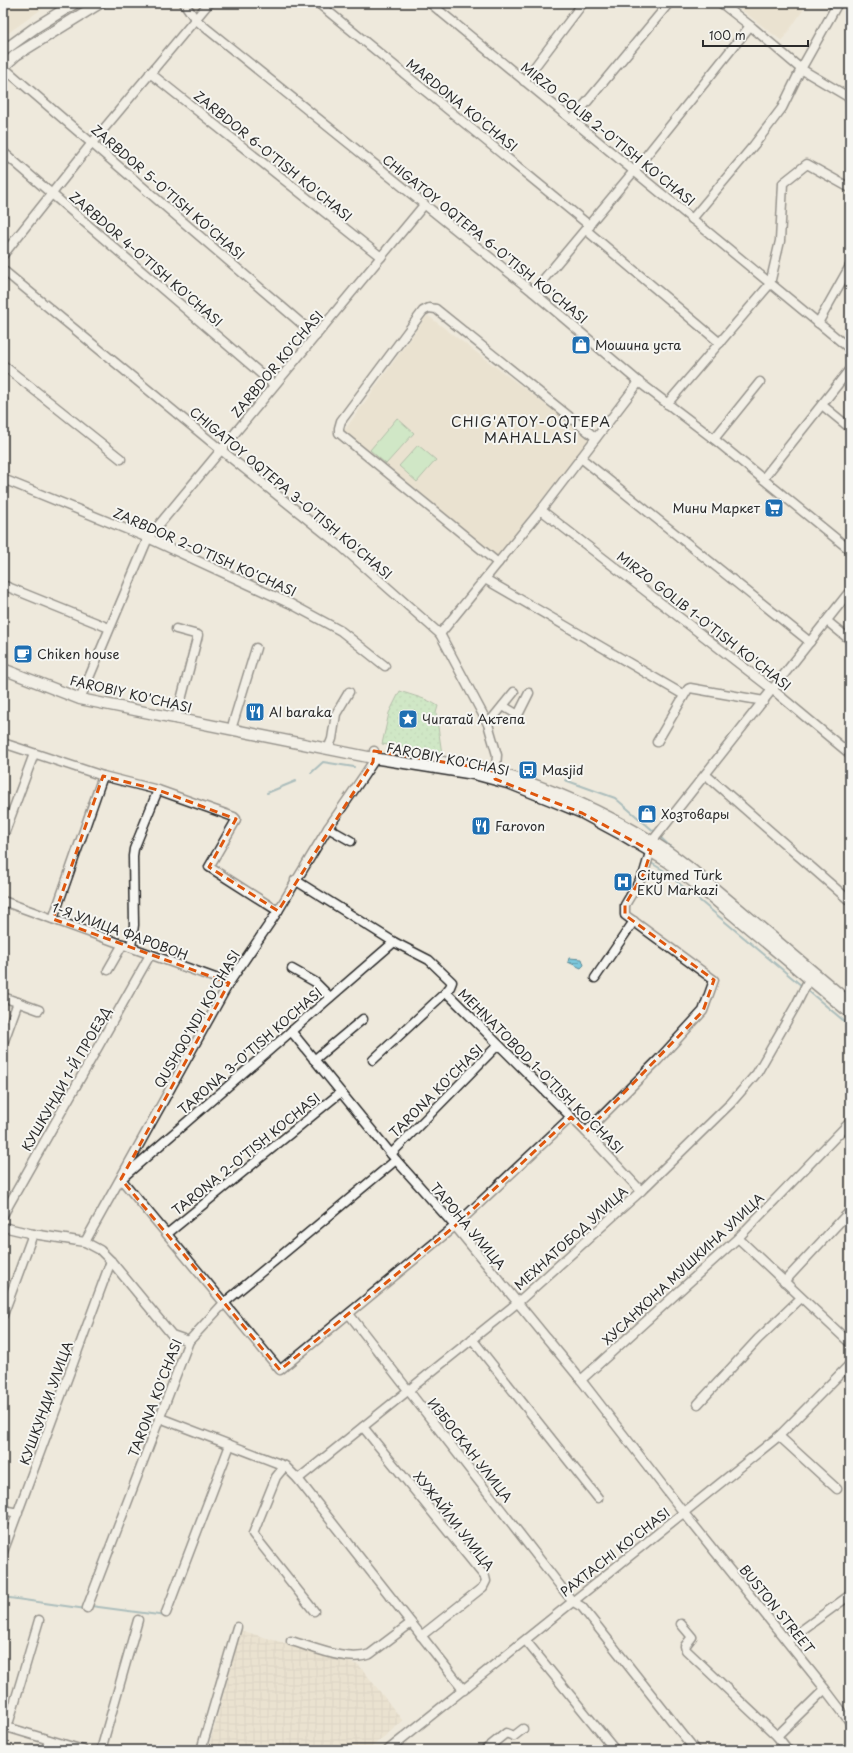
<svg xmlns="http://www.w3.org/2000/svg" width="853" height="1753" viewBox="0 0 853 1753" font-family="'Playpen Sans',sans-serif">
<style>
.built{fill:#e5dac2}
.industrial{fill:url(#industrial-grid)}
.grass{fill:url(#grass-dots);stroke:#6a886a}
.pitch{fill:#aae5aa;stroke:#6a886a}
.water{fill:url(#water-rules);stroke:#5c8995}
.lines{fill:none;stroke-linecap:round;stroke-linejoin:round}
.stream{stroke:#5c8995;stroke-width:2}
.minor-casing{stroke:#2b2b2b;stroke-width:11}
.major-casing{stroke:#2b2b2b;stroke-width:13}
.minor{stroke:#f6f6f2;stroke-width:8}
.major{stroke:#f6f6f2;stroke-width:10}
.marked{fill:none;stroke:#df570e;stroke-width:3;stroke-dasharray:8 5;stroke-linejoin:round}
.labels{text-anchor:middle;stroke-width:4;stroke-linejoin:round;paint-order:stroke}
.street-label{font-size:13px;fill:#2b2b2b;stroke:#f6f6f2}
.poi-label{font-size:13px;fill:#2b2b2b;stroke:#f6f6f2;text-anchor:start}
.neighbourhood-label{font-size:14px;letter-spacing:1px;fill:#2b2b2b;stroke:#f6f6f2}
</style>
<defs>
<pattern id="industrial-grid" width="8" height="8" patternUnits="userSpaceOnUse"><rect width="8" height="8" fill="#e5dac2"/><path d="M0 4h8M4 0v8" fill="none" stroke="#c5bba7"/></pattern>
<pattern id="grass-dots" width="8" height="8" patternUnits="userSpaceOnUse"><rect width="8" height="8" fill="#aae5aa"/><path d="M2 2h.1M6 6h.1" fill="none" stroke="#92c592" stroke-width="1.8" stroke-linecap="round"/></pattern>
<pattern id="water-rules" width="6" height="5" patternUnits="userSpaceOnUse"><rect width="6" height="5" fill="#7cc8dc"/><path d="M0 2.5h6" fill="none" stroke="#66a3b3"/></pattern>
</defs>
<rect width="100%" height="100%" fill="#eee9dc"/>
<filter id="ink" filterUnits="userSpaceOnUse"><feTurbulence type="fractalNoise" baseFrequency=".025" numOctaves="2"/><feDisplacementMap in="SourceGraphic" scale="8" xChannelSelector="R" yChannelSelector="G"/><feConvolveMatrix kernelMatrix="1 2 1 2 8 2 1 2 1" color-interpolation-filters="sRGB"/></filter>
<g filter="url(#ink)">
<g class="built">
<polygon points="3,3 44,3 46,6 4,36"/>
<polygon points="732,3 808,3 782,41"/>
<polygon points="427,315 590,438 497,557 344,431"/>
</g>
<polygon class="industrial" points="240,1630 359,1665 403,1721 368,1750 208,1750 234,1657"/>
<path class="grass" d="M400,691C413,696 426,698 438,706L436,713L442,754L382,744L389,713Z"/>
<g class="pitch">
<polygon points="397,418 414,433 386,464 370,450"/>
<polygon points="418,445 436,460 417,482 399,466"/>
</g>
<polygon class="water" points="569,958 582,959 584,965 581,968 568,962"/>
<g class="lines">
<g class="stream">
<polyline points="311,773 323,762 354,767"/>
<polyline points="565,780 615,798 656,833"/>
<polyline points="267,793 296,781"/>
<polyline points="659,836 676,852"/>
<polyline points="651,863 663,870 802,986"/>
<polyline points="806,989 850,1026"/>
<polyline points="3,1597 86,1609"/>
<polyline points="91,1606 166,1616"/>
</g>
<g class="minor-casing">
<g id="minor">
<polyline points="184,3 196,20 533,292 639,382 714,439 850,550"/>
<polyline points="318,3 590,226"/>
<polyline points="430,3 850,349"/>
<polyline points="721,3 753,28 801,69 850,98"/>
<polyline points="3,67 316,336"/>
<polyline points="150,73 381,257"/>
<polyline points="524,81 583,3"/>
<polyline points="572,120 669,3"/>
<polyline points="3,152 274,385"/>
<polyline points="692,219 754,145 782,108 801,69 838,3"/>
<polyline points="586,230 720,343"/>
<polyline points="3,255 92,143 209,3"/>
<polyline points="3,270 221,450 342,547 440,634 488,724 497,755 495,777"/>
<polyline points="533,292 634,171 750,26"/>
<polyline points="818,323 850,266"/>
<polyline points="3,365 121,459"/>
<polyline points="667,404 770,284 780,241 783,183 807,164 850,188"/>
<polyline points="822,405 850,428"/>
<polyline points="714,439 760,382"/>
<polyline points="581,458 810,642"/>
<polyline points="3,479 148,538 291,604 341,631 385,666"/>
<polyline points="763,479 850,369"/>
<polyline points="541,510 773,690 850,754"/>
<polyline points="498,563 339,433 339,428 341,421 423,311 429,308 436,309 596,438"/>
<polyline points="485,579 684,695"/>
<polyline points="3,585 109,628"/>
<polyline points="827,621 850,640"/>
<polyline points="176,629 198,635 176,719"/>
<polyline points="440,634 541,510 639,382"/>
<polyline points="80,699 148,538 424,205"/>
<polyline points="503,706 518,715 529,693"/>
<polyline points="233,723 256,648"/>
<polyline points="488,724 514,692"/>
<polyline points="657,742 688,689 690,688 764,701"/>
<polyline points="3,743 103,776 158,790 234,817 236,819 235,822 209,867 278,911"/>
<polyline points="328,749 332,739 336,714 349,692"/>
<polyline points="706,775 850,901"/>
<polyline points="328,828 351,841"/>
<polyline points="3,837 34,754"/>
<polyline points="295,880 394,942 429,960 452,982 450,987 446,992 373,1060"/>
<polyline points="3,901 229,983"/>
<polyline points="53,919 103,776"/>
<polyline points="394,942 121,1179 280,1370 455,1226 571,1117"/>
<polyline points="131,947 134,925 133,856 134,849 158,790"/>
<polyline points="292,969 315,982 330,997"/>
<polyline points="108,970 123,944"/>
<polyline points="595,978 634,921"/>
<polyline points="446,992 586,1132 641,1191"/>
<polyline points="3,997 39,1010"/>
<polyline points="291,1031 396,1160 455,1226 581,1380 684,1513 825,1689 850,1722"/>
<polyline points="4,1041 18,1002"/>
<polyline points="314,1060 363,1019"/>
<polyline points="586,1132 658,1060 703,1011 714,980 625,915 625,905 644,873 654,839 850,591"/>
<polyline points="391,1154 498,1045"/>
<polyline points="3,1215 150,955"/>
<polyline points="3,1227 33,1234 85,1242 100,1250 111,1261 172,1335 189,1341"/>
<polyline points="167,1234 340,1093"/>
<polyline points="738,1238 850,1343"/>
<polyline points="85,1242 229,983 278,911 328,828 363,777 373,762 374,751"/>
<polyline points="784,1282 850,1211"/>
<polyline points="349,1314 572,1601 582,1607 695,1750"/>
<polyline points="3,1315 33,1234"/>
<polyline points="472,1339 598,1498"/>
<polyline points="581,1380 738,1238 850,1122"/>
<polyline points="698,1404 758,1339 801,1298"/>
<polyline points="160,1418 285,1466 298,1479 464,1690"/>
<polyline points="363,1427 485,1577 486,1581 483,1587 421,1636"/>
<polyline points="779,1436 837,1489"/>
<polyline points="285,1466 276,1477 253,1534 314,1611"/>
<polyline points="298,1479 517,1303 641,1191 731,1103 757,1073 796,1005 812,973"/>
<polyline points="3,1510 18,1513"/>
<polyline points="3,1552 111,1261"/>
<polyline points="87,1608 189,1341 224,1303 396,1160"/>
<polyline points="166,1613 230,1445"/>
<polyline points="681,1624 692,1637 685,1646 686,1650 777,1736 825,1689"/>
<path d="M291,1641C313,1647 348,1663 370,1654L411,1623"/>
<polyline points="526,1641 615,1750"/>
<polyline points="787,1641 850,1595"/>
<polyline points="3,1726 83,1750"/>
<polyline points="7,1728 39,1620"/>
<polyline points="777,1736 788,1750"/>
<polyline points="46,1750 49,1740"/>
<polyline points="101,1750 138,1620"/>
<polyline points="201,1750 237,1627"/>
<polyline points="388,1750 779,1436 850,1364"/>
<polyline points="485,1750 506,1733 514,1736 523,1729"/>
</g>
</g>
<g class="major-casing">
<g id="major">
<polyline points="3,51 36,27 75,3"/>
<polyline points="3,67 16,55 100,3"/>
<polyline points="3,669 80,699 373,758 474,774 511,784 551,800 582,813 621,834 668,862 702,889 850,1013"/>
<path d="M442,762C462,765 482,768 501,774C553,789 607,814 653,842C684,861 711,886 739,909C776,940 813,972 850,1003"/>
</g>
</g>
<use href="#minor" class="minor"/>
<use href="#major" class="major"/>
</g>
</g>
<path d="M0 0H853V1753H0ZM374,751L475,767L496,772L495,779L582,813L651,851L644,873L625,905V915L714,980L703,1011L586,1132L571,1117L455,1226L280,1370L121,1179L229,983L53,919L103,776L158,790L236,819L209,867L278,911L373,762Z" fill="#eee9dc" fill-opacity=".55" fill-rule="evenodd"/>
<path class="marked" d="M374,751L475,767L496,772L495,779L582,813L651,851L644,873L625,905V915L714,980L703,1011L586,1132L571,1117L455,1226L280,1370L121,1179L229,983L53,919L103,776L158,790L236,819L209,867L278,911L373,762Z"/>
<defs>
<g id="shop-square" transform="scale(1)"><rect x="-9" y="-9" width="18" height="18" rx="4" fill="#1f6fb2" stroke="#f6f6f2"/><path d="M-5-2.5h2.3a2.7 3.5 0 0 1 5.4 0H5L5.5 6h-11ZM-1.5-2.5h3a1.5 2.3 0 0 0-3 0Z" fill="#fff"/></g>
<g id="supermarket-square" transform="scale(1)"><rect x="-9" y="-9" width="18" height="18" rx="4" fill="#1f6fb2" stroke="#f6f6f2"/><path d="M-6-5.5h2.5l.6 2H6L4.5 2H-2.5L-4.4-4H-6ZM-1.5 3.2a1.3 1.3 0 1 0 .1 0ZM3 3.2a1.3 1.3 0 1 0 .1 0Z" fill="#fff"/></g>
<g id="cafe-square" transform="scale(1)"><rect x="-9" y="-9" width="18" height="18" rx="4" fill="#1f6fb2" stroke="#f6f6f2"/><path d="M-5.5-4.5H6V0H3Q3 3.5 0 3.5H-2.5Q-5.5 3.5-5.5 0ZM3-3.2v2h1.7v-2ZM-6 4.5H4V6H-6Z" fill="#fff"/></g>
<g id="restaurant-square" transform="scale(1)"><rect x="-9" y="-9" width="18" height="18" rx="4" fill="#1f6fb2" stroke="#f6f6f2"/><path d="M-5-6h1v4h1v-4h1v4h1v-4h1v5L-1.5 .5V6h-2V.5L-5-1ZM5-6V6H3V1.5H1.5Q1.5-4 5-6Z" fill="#fff"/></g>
<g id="sight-square" transform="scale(1)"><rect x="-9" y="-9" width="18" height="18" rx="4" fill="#1f6fb2" stroke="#f6f6f2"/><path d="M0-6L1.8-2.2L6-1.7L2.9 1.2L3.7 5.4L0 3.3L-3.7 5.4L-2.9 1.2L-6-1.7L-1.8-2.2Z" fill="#fff"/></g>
<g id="bus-square" transform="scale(1)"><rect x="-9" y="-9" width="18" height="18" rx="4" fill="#1f6fb2" stroke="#f6f6f2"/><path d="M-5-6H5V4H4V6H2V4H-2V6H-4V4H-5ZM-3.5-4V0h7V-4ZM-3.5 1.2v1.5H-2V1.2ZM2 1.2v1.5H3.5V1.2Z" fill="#fff"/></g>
<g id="hospital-square" transform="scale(1)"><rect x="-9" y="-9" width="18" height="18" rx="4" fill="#1f6fb2" stroke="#f6f6f2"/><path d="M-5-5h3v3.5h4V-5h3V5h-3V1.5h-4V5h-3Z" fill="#fff"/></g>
</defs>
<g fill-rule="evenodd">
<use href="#shop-square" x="581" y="345"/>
<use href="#supermarket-square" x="774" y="508"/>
<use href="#cafe-square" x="23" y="654"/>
<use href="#restaurant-square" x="255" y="712"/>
<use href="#sight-square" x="408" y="719"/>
<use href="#bus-square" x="528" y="770"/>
<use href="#shop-square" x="647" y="814"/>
<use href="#restaurant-square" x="481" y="826"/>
<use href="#hospital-square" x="623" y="882"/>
</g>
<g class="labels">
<g class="street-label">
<text transform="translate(462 105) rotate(39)" y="5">MARDONA KO'CHASI</text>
<text transform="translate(608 134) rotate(39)" y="5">MIRZO GOLIB 2-O'TISH KO'CHASI</text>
<text transform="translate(273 156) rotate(39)" y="5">ZARBDOR 6-O'TISH KO'CHASI</text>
<text transform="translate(168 192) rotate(41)" y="5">ZARBDOR 5-O'TISH KO'CHASI</text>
<text transform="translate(485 239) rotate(39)" y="5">CHIGATOY OQTEPA 6-O'TISH KO'CHASI</text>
<text transform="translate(146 259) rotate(41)" y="5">ZARBDOR 4-O'TISH KO'CHASI</text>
<text transform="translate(277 364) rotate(-50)" y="5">ZARBDOR KO'CHASI</text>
<text transform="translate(291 493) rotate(40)" y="5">CHIGATOY OQTEPA 3-O'TISH KO'CHASI</text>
<text transform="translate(205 552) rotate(24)" y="5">ZARBDOR 2-O'TISH KO'CHASI</text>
<text transform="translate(704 621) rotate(38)" y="5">MIRZO GOLIB 1-O'TISH KO'CHASI</text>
<text transform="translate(131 694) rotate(13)" y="5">FAROBIY KO'CHASI</text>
<text transform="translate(448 759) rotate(11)" y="5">FAROBIY KO'CHASI</text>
<text transform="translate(120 931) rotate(20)" y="5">1-Я УЛИЦА ФАРОВОН</text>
<text transform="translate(197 1019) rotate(-60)" y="5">QUSHQO'NDI KO'CHASI</text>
<text transform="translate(250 1051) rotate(-41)" y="5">TARONA 3-O'TISH KOCHASI</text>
<text transform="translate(541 1071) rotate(45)" y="5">MEHNATOBOD 1-O'TISH KO'CHASI</text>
<text transform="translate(66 1079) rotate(-60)" y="5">КУШКУНДИ 1-Й ПРОЕЗД</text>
<text transform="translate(436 1091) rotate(-45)" y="5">TARONA KO'CHASI</text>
<text transform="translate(246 1154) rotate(-39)" y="5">TARONA 2-O'TISH KOCHASI</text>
<text transform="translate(468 1226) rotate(50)" y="5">ТАРОНА УЛИЦА</text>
<text transform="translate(571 1238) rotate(-42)" y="5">МЕХНАТОБОД УЛИЦА</text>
<text transform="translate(683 1269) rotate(-43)" y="5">ХУСАНХОНА МУШКИНА УЛИЦА</text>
<text transform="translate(155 1398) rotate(-69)" y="5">TARONA KO'CHASI</text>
<text transform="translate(46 1403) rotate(-70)" y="5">КУШКУНДИ УЛИЦА</text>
<text transform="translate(470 1450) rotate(52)" y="5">ИЗБОСКАН УЛИЦА</text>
<text transform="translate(454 1521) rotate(52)" y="5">ХУЖАЙЛИ УЛИЦА</text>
<text transform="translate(615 1552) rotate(-38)" y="5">PAXTACHI KO'CHASI</text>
<text transform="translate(777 1609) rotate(51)" y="5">BUSTON STREET</text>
</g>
<g class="poi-label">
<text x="595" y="350">Мошина уста</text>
<text x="760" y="513" text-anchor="end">Мини Маркет</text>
<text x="37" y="659">Chiken house</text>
<text x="269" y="717">Al baraka</text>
<text x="422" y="724">Чигатай Актепа</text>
<text x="542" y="775">Masjid</text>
<text x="661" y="819">Хозтовары</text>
<text x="495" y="831">Farovon</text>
<text x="637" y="880">Citymed Turk<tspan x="637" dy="15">EKU Markazi</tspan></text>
</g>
<g class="neighbourhood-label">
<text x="531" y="427">CHIG'ATOY-OQTEPA<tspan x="531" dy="16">MAHALLASI</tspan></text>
</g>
</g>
<rect width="853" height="1753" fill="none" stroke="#f6f6f2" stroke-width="16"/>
<rect x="8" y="8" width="837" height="1737" fill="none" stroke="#2b2b2b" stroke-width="1.5" filter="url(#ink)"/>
<path d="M703 40v6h105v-6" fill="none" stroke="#2b2b2b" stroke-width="2"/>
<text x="709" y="40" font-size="12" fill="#2b2b2b" stroke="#f6f6f2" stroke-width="3" paint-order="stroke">100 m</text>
</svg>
